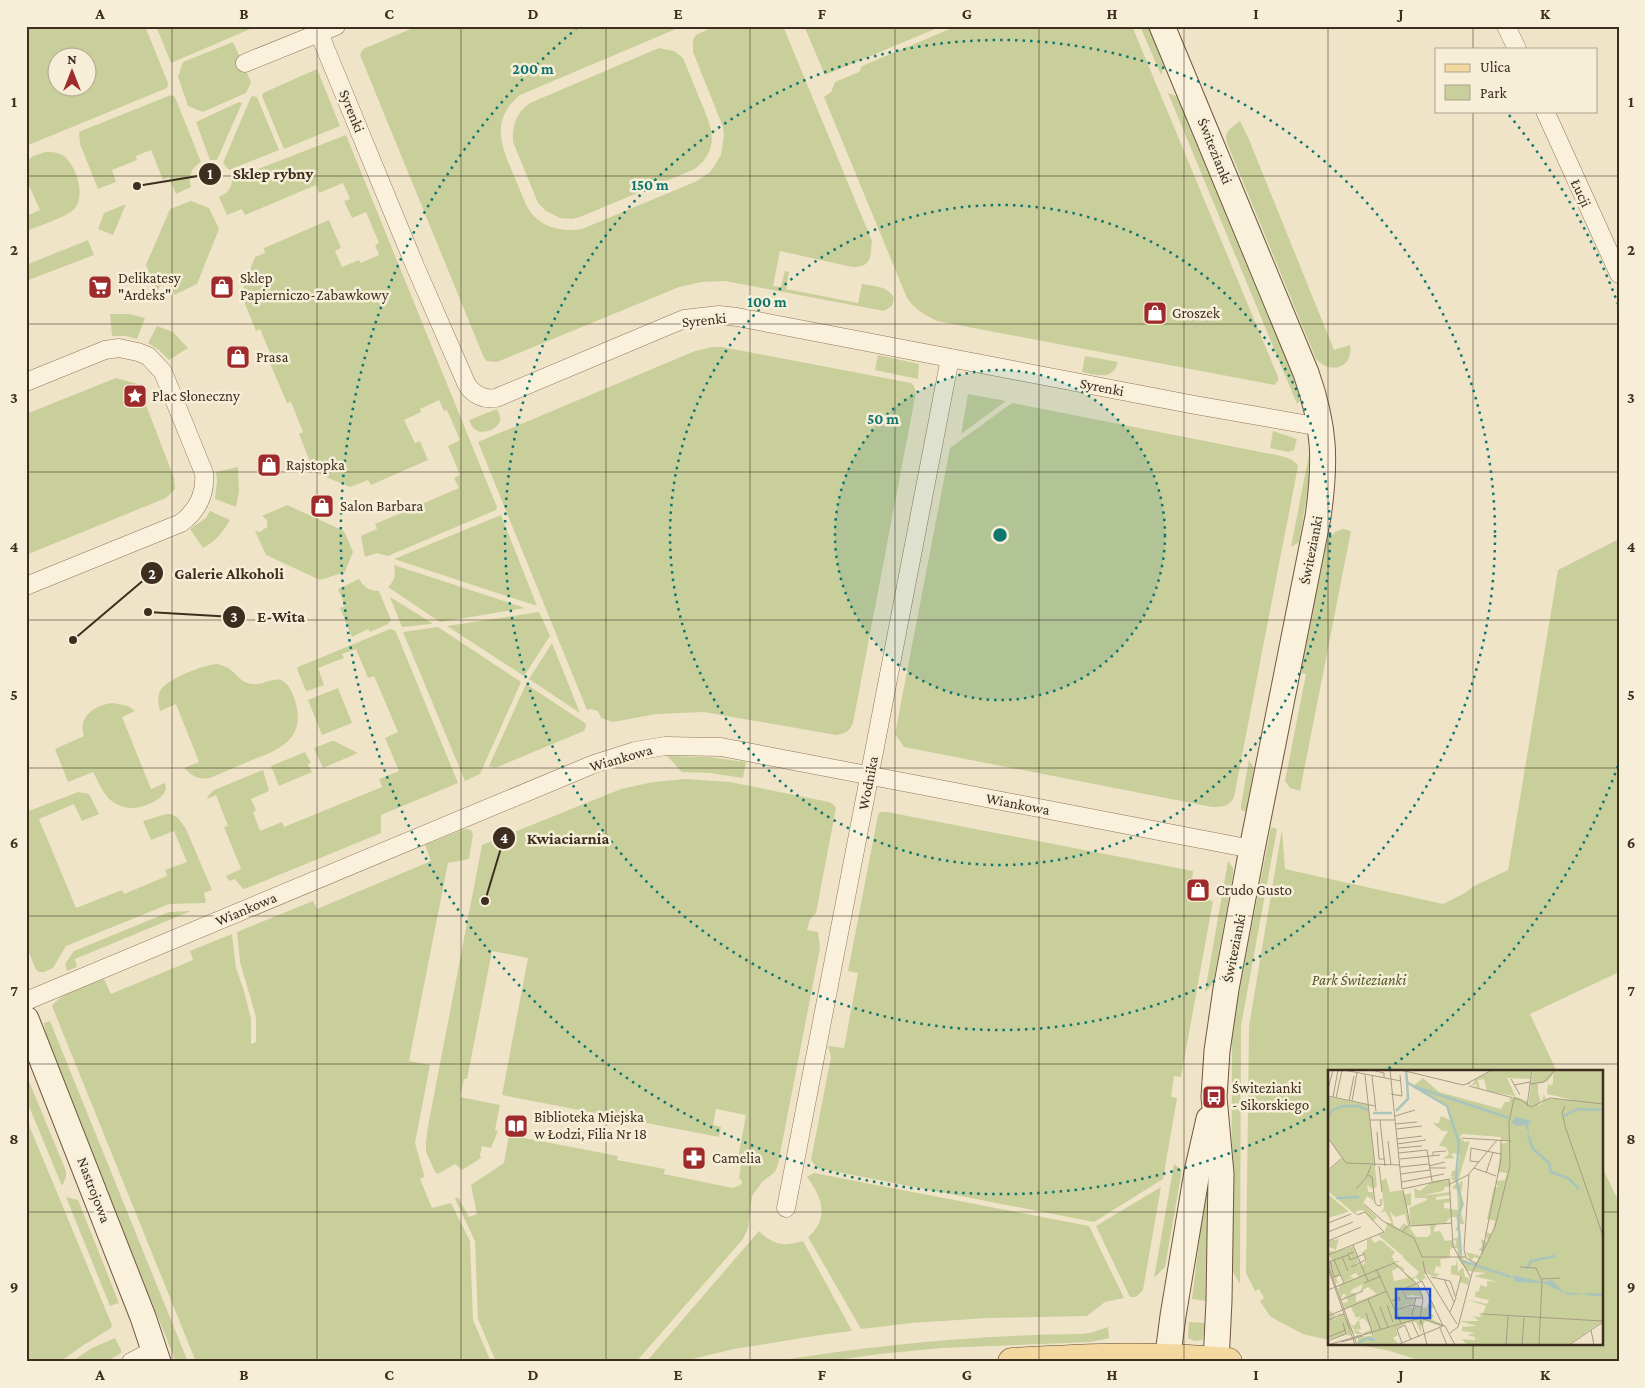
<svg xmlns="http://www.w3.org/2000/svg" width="1645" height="1388" viewBox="0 0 1645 1388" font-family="'Crimson Pro',serif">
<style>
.green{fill:#c9cf9b;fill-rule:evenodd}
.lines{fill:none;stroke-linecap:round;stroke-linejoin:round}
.street-casing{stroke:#8d765c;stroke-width:19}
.secondary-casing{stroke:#6f573f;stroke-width:27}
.primary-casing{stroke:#5b4430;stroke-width:29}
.street{stroke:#faf1dc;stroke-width:18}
.secondary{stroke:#faf1dc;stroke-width:25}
.primary{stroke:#f3d9a0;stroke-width:28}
.grid{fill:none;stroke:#3d2e20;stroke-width:1;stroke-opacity:0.55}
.ring{fill:none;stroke:#0f766e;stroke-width:2.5;stroke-dasharray:2.5 5}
.labels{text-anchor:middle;stroke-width:5;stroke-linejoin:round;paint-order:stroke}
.street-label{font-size:15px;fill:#3d2e20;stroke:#f7eed8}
.poi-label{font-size:15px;fill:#3d2e20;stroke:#f7eed8;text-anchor:start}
.park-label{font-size:15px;font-style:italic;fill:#4d5a26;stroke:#f7eed8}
.inset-river{fill:none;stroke:#a9c4bc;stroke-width:2.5}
.inset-road{fill:none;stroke:#a89b85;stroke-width:1}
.view{fill:#1d4ed8;fill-opacity:0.15;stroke:#1d4ed8;stroke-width:2.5}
.inset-edge{fill:none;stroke:#3d2e20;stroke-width:2.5}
.centre{fill:#0f766e;stroke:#f7eed8;stroke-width:2.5}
.ring-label{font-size:15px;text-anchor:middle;font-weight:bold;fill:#0f766e;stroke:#f7eed8;stroke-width:5;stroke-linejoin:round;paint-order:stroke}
.leader{fill:none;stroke:#3d2e20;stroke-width:2}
.callout-dot{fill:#3d2e20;stroke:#f7eed8;stroke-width:2}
.mark-label{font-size:15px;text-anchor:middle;font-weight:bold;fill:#fff}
.callout-label{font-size:16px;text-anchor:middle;font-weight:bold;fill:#3d2e20;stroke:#f7eed8;stroke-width:5;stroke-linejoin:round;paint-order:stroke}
.neatline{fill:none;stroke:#3d2e20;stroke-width:2}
.grid-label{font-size:16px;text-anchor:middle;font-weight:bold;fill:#3d2e20}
</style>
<rect width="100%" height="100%" fill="#f0e4c8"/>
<g class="green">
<path d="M26,26H145L168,83L167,88L26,146ZM58,58H88V88H58Z"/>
<polygon points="156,26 257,26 171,63"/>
<path d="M418,26H683L520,95C487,123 504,151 517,183C522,194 526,209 535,217C547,229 566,232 582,229L697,181L710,172L713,168L721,155L724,135L723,127L693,52V40L696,35L715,26H783L872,241C870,258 872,267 852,267L780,251L773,286L781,287L785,271L789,272L786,289L858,303L862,284C874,286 888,286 894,298L892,306L884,311L725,281L702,282L679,287L497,362L487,361L484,358L360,55L363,49Z"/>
<polygon points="804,26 942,26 825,75"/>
<path d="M957,26H1132L1278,377V381L1274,385L937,321C925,315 915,310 907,298L824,97L831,92L835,82L859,72L862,66Z"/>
<path d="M1140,26H1148C1154,39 1169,63 1161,75Z"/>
<polygon points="233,42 251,82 246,93 203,112 188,106 178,77 183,62"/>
<path d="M659,48L674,51L683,58C689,73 695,87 701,102C712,128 721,148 695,169L580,217L572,219L560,218L546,211L538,203L513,142C512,125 516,113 530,103Z"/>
<polygon points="317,69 340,126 284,149 262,96 263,93"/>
<polygon points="1168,93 1176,96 1179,102 1290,369 1299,393 1300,401 1297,404"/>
<path d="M171,95L175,97L201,162C191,168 188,176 191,187L176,194L169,177L163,180L151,150L136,156L137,160L112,170L116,182L98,189L80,144L79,133L81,131Z"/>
<polygon points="252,96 257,97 279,150 229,170 223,163 250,99"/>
<polygon points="239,102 242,103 217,160 210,160 196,122"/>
<path d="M1240,121L1248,137L1334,350L1350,345C1354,368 1330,375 1316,359L1227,143C1223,131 1232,128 1240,121Z"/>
<path d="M346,135L497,507L496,510L388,556L377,553L365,557L361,536L377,529L375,524L459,488L454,478L460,475L448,446L460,440L447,410L444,411L439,400L420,409L421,412L404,420L415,443L420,441L428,460L371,485L368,480L350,487L314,472L299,434L303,432L291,402L287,403L269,361L273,360L260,329L256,331L241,294L255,257L265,253L264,248L329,220L341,248L335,251L342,267L359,260L361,263L379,255L375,245L379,243L366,212L352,218L344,201L350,199L343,183L319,193L316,185L245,215L242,209L227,215L219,197C227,194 232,188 232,179Z"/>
<path d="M45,152C52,152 58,152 64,156C76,165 88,199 72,211C65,217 37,227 26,231V216L40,210L26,179V162L33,156Z"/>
<polygon points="191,201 209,208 219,229 197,284 174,295 172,287 166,284 160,286 157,291 146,265 170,209"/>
<polygon points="126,204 113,235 98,229 104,213"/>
<polygon points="88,240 94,255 26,281 26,265"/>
<polygon points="110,314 129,314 145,318 137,339 126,336 112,336"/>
<polygon points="157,326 173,332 188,348 169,360 159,350 148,343"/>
<path d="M713,347H722L911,383L914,386L916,392L853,723C850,731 845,734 836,735L704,712L656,714L613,722L601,718L598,711L590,709L587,710L478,442L695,351Z"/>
<polygon points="878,355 919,364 918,379 875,370"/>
<path d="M1085,356L1118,362C1113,381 1097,375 1082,372Z"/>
<polygon points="116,378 138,384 174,478 175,489 166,498 26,555 26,414"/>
<polygon points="968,394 1006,401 961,434"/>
<path d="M1012,403L1276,455C1285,457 1293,458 1298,466L1234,797C1230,806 1223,807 1212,807L904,747L895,734L950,448Z"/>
<path d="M497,409C499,413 501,417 500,421C498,429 483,435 476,430C472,428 471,424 469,420Z"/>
<polygon points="1273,431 1297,439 1294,450 1288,452 1270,448"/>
<polygon points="1309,454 1311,471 1299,542 1291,547"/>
<polygon points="238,467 239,492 236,507 215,499 217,481 216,472"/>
<polygon points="287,505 344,531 353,552 345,572 320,580 266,555 255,531 260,532 267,527 267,520 262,516"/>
<path d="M210,511L230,520C223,532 215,542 203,548L190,529L206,518Z"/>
<polygon points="501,515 537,606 394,559"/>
<polygon points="1343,529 1351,531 1300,791 1290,788 1285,781 1306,674 1300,673 1327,540 1335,532"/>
<polygon points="1619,539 1619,972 1530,1014 1557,1072 1329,1072 1329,1340 1303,1334 1278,1321 1270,1316 1260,1301 1264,1298 1259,1289 1255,1291 1246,1273 1249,1026 1282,829 1285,869 1443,904 1463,894 1476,885 1508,870 1558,570"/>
<path d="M394,565L525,608L440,622L388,587C395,581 396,574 394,565Z"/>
<path d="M359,579C364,587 369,591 379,591L391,620L388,624L370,632L368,629L352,637L340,608L345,606L338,589Z"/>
<polygon points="390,597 432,623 431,624 402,627"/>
<polygon points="539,612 550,636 524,676 447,626"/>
<polygon points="438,627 521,682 480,774 465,781 403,632"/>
<polygon points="390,629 394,630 396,632 458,783 381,815 381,833 247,888 243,889 235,879 229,881 226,876 241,869 224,827 228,826 216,795 207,799 208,796 214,790 263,770 269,791 251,799 256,810 253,812 260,831 282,822 284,827 382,787 379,779 399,771 385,738 398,732 374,676 368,678 356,649 342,654 344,658 318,668 324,685 307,691 305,689 297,669 298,667"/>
<polygon points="552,643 580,713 529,679"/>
<path d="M218,664C223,666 228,667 232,671C239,677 243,684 254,684C263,685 275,676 283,681C290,685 294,697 296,704C305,739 279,750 252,760C238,766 224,772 210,778C198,780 192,776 184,768L199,762L176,704L160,711C158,704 157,698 160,691C166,679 205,664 218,664Z"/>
<polygon points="526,684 585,723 586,726 584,731 495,768 489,766"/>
<polygon points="338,688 352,723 322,735 308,700"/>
<path d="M113,703L128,706L135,711L122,717L151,789L165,783C171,798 143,808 132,808C125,808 119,806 113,802C103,795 99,783 93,772L68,782L55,749L84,736C77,717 96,704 113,703Z"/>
<polygon points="332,741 334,741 358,753 323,768 314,748"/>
<polygon points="305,752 311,763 308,764 312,772 279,786 271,766"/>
<polygon points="667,756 709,757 746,762 743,778 710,773 682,772"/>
<polygon points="1249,760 1254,768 1246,812 1241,810 1241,805"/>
<polygon points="685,779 730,782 829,802 834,805 836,808 816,913 810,919 807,930 818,932 820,948 778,1164 775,1172 762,1182 752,1196 748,1228 743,1239 636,1362 496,1362 478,1319 475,1241 455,1199 458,1197 469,1217 477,1214 471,1185 504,1163 509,1135 618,1156 617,1160 665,1169 664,1174 733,1188 742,1184 742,1181 739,1178 742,1159 738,1158 746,1115 716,1109 713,1125 721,1127 719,1137 502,1095 528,958 492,951 467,1079 464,1079 460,1097 500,1105 495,1130 498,1131 491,1148 482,1146 480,1155 481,1158 462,1170 455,1164 438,1174 435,1172 426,1152 426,1142 428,1126 482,845 621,789 653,782"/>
<polygon points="78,792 89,794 99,814 82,821 74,804 39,819 76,908 122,890 124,894 167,876 165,870 187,862 174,831 151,840 143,821 166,814 171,814 178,818 186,829 212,890 204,893 206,901 205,903 169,904 66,946 53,968 44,972 39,972 36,970 26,945 26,812"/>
<polygon points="880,812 887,812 1193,871 1190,896 1213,901 1181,1077 1174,1076 1171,1097 1177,1098 1163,1179 1094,1222 817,1168 811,1160 831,1057 828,1046 844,1048 858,973 848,971 878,815"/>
<polygon points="1271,827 1277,829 1241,1026 1240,1284 1231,1269 1232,1039 1239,992"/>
<path d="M465,829L471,830L473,834L469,859L448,863L409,1061L430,1065L415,1143L424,1175V1177L420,1179L432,1208L451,1203L470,1241L473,1320L491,1362H196L52,1006C64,991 87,986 104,979L111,994L193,960L190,951L232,934L236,968L244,991L251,1019V1044L256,1042V1017L240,962L237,932L313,901L317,909L431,861L425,845Z"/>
<polygon points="1228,861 1233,868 1233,874 1213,984 1205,992"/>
<polygon points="191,911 75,959 77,967 67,971 65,964 74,951 169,912"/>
<polygon points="50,1021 188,1362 176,1362 47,1043 44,1023"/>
<polygon points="26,1074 66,1171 66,1177 62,1186 26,1099"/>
<polygon points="26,1118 112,1325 111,1328 82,1346 60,1362 26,1362"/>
<polygon points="1174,1164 1182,1170 1165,1267 1154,1278"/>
<polygon points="1601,1165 1619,1202 1619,1362 1425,1362 1386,1350 1353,1344 1601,1344"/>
<path d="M814,1173L1089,1226L1124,1298L1105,1302L1087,1316L988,1318L912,1323L861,1329L808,1237C830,1218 822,1197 807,1177Z"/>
<polygon points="1207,1176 1211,1177 1206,1301 1192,1299"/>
<polygon points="1161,1187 1143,1290 1136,1297 1130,1297 1096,1226"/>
<polygon points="66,1197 78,1200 119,1303 110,1306"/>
<path d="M759,1231C773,1245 784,1247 803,1241L852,1331L827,1334L734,1349L680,1362H646Z"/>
<polygon points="1189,1322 1205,1323 1204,1334 1202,1340 1194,1341 1188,1338"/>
<path d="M1108,1327L1109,1338L1091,1342L942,1348L879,1354L823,1362H770C873,1345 976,1335 1081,1334L1090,1333Z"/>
<polygon points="115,1338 121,1350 121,1353 106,1362 71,1362 92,1348"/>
</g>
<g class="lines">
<g class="street-casing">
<g id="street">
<path d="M336,26L319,33L415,266L467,385C474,395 484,400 496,398L684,319L719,315L737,317L1195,405L1321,427"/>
<polyline points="1506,26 1517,49"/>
<polyline points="245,63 319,33"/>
<polyline points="1545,111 1619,274"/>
<path d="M26,382L105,350L119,348L138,352L148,356L163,372L204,473C206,494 198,510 181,523L26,586"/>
<polyline points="26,1001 594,764 635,751 665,746 721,747 1252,849"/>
<polyline points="786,1208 950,358"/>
<polyline points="131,1362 154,1350"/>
</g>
</g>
<g class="secondary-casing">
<g id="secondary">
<path d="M1162,26L1306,373C1325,427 1326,461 1318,517L1252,849L1226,989L1217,1051L1214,1097L1221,1174L1219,1301L1216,1362"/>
<polyline points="26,1019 143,1317 158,1362"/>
<polyline points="1167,1362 1173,1316 1197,1172 1209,1119"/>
</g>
</g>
<g class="primary-casing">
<path id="primary" d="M1012,1362C1084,1358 1156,1354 1228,1362"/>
</g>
<use href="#street" class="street"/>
<use href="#secondary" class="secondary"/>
<use href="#primary" class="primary"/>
</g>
<path class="grid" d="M172,26V1362M317,26V1362M461,26V1362M606,26V1362M750,26V1362M895,26V1362M1039,26V1362M1184,26V1362M1328,26V1362M1473,26V49M1473,111V1072M26,176H1619M26,324H1619M26,472H1619M26,620H1619M26,768H1619M26,916H1619M26,1064H1619M26,1212H1329M1601,1212H1619M1473,1344V1362"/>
<circle cx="1000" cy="535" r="165" fill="#0f766e" fill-opacity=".12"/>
<g class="ring">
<circle cx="1000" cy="535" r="165"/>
<circle cx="1000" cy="535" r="330"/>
<circle cx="1000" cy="535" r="495"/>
<path d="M1618 766A660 660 0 0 1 1388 1069M1325 1109A660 660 0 0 1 576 29M1509 115A660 660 0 0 1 1618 304"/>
</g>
<defs>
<g id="supermarket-square" transform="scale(1.25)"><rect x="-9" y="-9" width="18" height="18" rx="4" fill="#9e2a2b" stroke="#f7eed8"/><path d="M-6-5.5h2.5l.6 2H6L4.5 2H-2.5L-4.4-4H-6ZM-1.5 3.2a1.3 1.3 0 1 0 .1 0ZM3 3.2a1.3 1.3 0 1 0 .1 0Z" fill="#fff"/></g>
<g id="shop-square" transform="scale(1.25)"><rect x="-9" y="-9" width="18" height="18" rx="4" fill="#9e2a2b" stroke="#f7eed8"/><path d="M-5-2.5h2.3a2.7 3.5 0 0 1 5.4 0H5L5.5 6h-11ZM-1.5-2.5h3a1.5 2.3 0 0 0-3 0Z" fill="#fff"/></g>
<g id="sight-square" transform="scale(1.25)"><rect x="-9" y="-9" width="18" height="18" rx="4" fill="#9e2a2b" stroke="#f7eed8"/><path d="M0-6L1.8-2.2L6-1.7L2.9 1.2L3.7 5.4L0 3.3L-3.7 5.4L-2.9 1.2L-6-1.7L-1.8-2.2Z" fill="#fff"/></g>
<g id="bus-square" transform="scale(1.25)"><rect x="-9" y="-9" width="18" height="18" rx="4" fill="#9e2a2b" stroke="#f7eed8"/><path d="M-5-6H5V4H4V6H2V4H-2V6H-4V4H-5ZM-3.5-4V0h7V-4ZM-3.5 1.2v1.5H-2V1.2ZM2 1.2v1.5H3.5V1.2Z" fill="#fff"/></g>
<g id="library-square" transform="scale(1.25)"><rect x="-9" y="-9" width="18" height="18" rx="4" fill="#9e2a2b" stroke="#f7eed8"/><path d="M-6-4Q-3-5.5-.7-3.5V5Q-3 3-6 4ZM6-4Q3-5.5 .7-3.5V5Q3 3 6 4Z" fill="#fff"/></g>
<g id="pharmacy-square" transform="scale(1.25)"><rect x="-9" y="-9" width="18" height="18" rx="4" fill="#9e2a2b" stroke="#f7eed8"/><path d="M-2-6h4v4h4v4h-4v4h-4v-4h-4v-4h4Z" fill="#fff"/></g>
</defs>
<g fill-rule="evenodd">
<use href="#supermarket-square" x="100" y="287"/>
<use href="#shop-square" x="222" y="287"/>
<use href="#shop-square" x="1155" y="313"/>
<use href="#shop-square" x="238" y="357"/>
<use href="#sight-square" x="135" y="396"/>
<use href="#shop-square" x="269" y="465"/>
<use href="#shop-square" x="322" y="506"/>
<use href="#shop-square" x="1198" y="890"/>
<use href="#bus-square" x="1214" y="1097"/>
<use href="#library-square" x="516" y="1126"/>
<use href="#pharmacy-square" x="694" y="1158"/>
</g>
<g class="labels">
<g class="street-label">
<text transform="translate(352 111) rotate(68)" y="5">Syrenki</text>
<text transform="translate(1215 151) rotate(68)" y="5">Świtezianki</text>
<text transform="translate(1581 193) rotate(65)" y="5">Łucji</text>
<text transform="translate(704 320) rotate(-6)" y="5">Syrenki</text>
<text transform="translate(1102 387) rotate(11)" y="5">Syrenki</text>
<text transform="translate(1311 550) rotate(-79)" y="5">Świtezianki</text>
<text transform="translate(621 758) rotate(-16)" y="5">Wiankowa</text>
<text transform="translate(868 783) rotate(-79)" y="5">Wodnika</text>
<text transform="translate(1018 804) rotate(11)" y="5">Wiankowa</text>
<text transform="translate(246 909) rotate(-23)" y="5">Wiankowa</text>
<text transform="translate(1234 948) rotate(-79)" y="5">Świtezianki</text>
<text transform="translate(94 1190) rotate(69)" y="5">Nastrojowa</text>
</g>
<g class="poi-label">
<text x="118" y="283">Delikatesy<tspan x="118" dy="17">"Ardeks"</tspan></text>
<text x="240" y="283">Sklep<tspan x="240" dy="17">Papierniczo-Zabawkowy</tspan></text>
<text x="1172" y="318">Groszek</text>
<text x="256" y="362">Prasa</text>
<text x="152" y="401">Plac Słoneczny</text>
<text x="286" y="470">Rajstopka</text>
<text x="340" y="511">Salon Barbara</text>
<text x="1216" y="895">Crudo Gusto</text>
<text x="1232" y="1093">Świtezianki<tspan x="1232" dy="17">- Sikorskiego</tspan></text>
<text x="534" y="1122">Biblioteka Miejska<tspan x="534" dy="17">w Łodzi, Filia Nr 18</tspan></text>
<text x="712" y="1163">Camelia</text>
</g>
<g class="park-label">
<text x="1359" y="985">Park Świtezianki</text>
</g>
</g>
<g transform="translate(1328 1070)">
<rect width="275" height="275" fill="#f0e4c8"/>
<path d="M166,0H204L202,9L179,8L188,27L199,31L200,36L205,0H275V251L240,275H139L134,269L147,270V267L139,265L147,263L134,261V257L149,256L131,251H151L145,246L153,247L151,243H155L158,236L137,229L159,234L161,230L147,227L148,221L151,222L152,215L159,217V211L170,212L146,206L158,203L139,201L130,189L129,178H125L122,179V188L112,189L113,197L108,196L106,203L112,204L107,207L98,203L96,205L101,213L97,208L92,212L88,207L85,209L96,227L83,225L78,227L75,220L85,215L73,220L77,228H87L85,235L80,234L70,239L82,235L85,239L86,236L98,238L103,230L107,237L100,241L106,246L103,249L115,255L114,257L98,251L93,256L92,249L94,265L91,266L94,265L88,252L81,253L82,257L80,252L68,259L70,265L65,268L71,274L30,275V268L46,265V263L29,267L28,265H36L35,263L44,259L36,248L31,250L33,260L27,259L35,264H28L23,254L26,256L33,246L28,248L23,237L17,239L14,230L16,233L20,231L19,228L16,229L14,227L13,229L11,223L15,228L18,226L16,223L14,226L11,223L9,216L10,219L12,214L31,207L28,203L22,206L26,208L16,212L12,204L8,208L11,214L8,212V215L0,194L4,191L0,182L4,180L5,183L7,179L0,177V171L11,169L7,182L25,176L31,192L27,194L31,196L30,193L35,195L39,190L35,181L39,179V170L43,168L46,173L53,170L67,182L64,186L66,191H73L67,193L76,198V202L71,197L64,201L66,211L80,208L76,203L84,208L88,206L91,202L74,187H76L50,165L56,163L59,155L57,153H64L57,141L53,143L56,138L53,111L58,108L62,122L74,120L76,125L83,123V135L79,136L80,143L67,147L62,141L66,156L71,159L76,153L80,157L77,144H80L82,158L88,167H99L103,164L102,156H83L81,138L99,130L98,128H87L86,118L92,121L104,111L121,109L123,116L117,117L115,121L92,126L123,122V125L108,127V130L123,128V132L116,133V138L130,140L129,120L124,118L129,112L121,108L126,107L123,106L124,101L130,100L132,84L130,89L128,83L123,84L126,88L115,89L121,84L118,77L111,76L120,61H114L105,53H111L113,46L122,50L119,35L85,16L95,8L111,22L173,39L177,32H181L182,28L178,27L186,29V26L159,21L156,9L150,10L152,19L148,18L149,14L144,16L147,9ZM225,4V13L222,16L220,13L219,24L249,31L220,28L218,30L216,24L214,31H217L210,36L213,31L210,23V13L219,12ZM134,64L173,67V70L183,71L173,74L170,102L179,103L177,110L167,111L170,117H166L159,149L167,151L164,164L157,162L160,173L153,169L154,177L150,180L155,182L153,186L138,182L143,192L146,187L151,189L144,196L135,189L131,170L132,154H136L133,142L136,134L133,123L135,112L132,111V114H131L130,111L142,71L137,72L132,67ZM123,147H129L131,153L127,160L131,161L130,167L125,169L128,171L127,177L124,170L117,171L112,161L106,162V159L109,154L117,153ZM35,214L32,222L40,217L49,224L28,232V223H22L25,219ZM0,27L40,35L49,116L45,119L39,115L40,122H45L46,131L39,126L35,134L49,147L45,151L35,140L28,141V145L0,121V101L14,89L0,67ZM0,124L20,141V142L0,148ZM129,188L130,202L135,197L137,207L141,208L140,215L132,212L133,206L123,204V196L128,195ZM3,241L6,245L13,243V245H8L5,250L16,244L27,264L21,259L23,265L16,267L15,268L5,272L19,266L20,264L2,269L0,247L5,245L0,246V242Z" fill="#c9cf9b" fill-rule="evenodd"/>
<path d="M188,47L204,51L200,55L201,65L197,55L188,56L183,52ZM185,205L214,212L224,210L236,222L256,224L241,225L215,213L187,212Z" fill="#a9c4bc"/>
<path class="inset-river" d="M78,0L79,12L85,16M85,16L119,36L131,73L128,107L134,135L130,147L133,185M88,17L181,48M68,41L80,29L79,12M45,43H64M0,46L6,39L15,36H30L40,40M236,46L250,39L275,40M200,65L205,79L221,93L223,102L240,108L251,119M8,128L31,127M135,191L183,207M199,199L203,191L227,186M257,224L275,225M30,273L39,268L47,270"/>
<path class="inset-road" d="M16,0L73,11M44,0L56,3V8M62,0L74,119L121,109L125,176L143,208M73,0L135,15L142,13M37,5L47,96M44,6L48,41M183,9L192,25M140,13L164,0M202,14L216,12L227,0M186,15L202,12M141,16L193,30L203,37L222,28L275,34M0,19L5,0M63,24L74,26L72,5M0,26L47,36M5,27L10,0M8,28L14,0M21,31L26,6M24,31L29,3M199,36L204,0M237,36L234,43L238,59L275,166M67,46L87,40M42,50H67M52,50L57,96M67,54L89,52M68,59L94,56M49,62L51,89H56M0,68L18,93L72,95M134,68L183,71M69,69L94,66M60,71L63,95M69,74L98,70M70,78L94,76M70,83L99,80L104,111M105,85V82L118,81M72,89L112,85M151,92L142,91L143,78L173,84M51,96L54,122M101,96L117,92M72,97L101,94M102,98H118M146,98L168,106M0,100L13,89M158,103L165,82M73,104L102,100M141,104L136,179L138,188L149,194M40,105L44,107L47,133L50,136L53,135V129M74,112L116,104M122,114L140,105L169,70M28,119L38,108L43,96M75,120L82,154L75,161M36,134L55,151L86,168L94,187H138M0,153L23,144M82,156L124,153M0,162L25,152M0,171L33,157M25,175L40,211M26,182L20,184L22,190L36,184M154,184L173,89V71M0,185L56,162L37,142L29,145M14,187L20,201M6,190L16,213M2,191L6,207L12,205M95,191L97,202L129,254M0,192L20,185M0,195L29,275M23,197L38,190L35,182M192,197L208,198L214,211L211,275M0,198L27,275M48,199L73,253M103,207L122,211L128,228L122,242M116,209L126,232M213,209L232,208M36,213L53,206M0,220L66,193L90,215L95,229L92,248M128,226L133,206M40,229L53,260M13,230L35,221M64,231L71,227L72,230H66M59,235L65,252M52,237L60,257M275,239V271M68,240L82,235L94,237M38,243L45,265M155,244L274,251M84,245L88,227M0,246L59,221M0,250L16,244M84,252L91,267M92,254L93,250L99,275M77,255L83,270M112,258L119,275M263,260L266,275M122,263L130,257L144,203L167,157L182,96L181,52L186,29M0,267L18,260M2,270L18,264L15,253M13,272L35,266M74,273L69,259L77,255M0,275L92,248L117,256L127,275M69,275L115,256L94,211L74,220L78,228H95M178,275L180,246M194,275L196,248M241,275L275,252"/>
<path class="view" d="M68,219H102V248H68Z"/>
<rect width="275" height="275" class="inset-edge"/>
</g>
<circle cx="1000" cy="535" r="8" class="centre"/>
<g class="ring-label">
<text x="533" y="74">200 m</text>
<text x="650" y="190">150 m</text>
<text x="767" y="307">100 m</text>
<text x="883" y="424">50 m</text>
</g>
<path class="leader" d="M137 186L210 174M73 640L152 573M148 612L234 617M485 901L504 838"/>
<g class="callout-dot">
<circle cx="137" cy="186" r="5"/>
<circle cx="73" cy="640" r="5"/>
<circle cx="148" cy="612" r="5"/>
<circle cx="485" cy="901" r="5"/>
<circle cx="210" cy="174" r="12"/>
<circle cx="152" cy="573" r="12"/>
<circle cx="234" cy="617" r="12"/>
<circle cx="504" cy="838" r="12"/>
</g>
<g class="mark-label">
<text x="210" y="179">1</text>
<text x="152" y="579">2</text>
<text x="234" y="622">3</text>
<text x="504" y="843">4</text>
</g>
<g class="callout-label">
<text x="273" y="179">Sklep rybny</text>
<text x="229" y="579">Galerie Alkoholi</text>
<text x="281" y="622">E-Wita</text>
<text x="568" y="844">Kwiaciarnia</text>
</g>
<rect width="1645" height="1388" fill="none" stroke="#f7eed8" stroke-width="55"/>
<rect x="1435" y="48" width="162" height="65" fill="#f7eed8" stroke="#ada18e"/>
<rect x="1445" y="64" width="25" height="8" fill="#f3d9a0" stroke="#ada18e"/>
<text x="1480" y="72" font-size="15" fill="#3d2e20">Ulica</text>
<rect x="1445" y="85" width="25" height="15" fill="#c9cf9b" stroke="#ada18e"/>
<text x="1480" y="98" font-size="15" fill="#3d2e20">Park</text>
<g transform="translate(72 72)"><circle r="24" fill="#f7eed8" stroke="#ada18e"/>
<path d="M0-4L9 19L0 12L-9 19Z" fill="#9e2a2b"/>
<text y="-8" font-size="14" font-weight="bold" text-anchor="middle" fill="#3d2e20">N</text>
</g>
<rect x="28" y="28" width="1590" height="1332" class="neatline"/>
<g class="grid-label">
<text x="100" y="19">A</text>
<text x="244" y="19">B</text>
<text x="389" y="19">C</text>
<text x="533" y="19">D</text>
<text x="678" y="19">E</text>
<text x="822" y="19">F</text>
<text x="967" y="19">G</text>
<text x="1112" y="19">H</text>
<text x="1256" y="19">I</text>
<text x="1401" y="19">J</text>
<text x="1545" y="19">K</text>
<text x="14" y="107">1</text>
<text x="1631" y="107">1</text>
<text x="14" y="255">2</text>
<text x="1631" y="255">2</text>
<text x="14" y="403">3</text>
<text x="1631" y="403">3</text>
<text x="14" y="552">4</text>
<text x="1631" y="552">4</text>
<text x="14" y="700">5</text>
<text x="1631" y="700">5</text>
<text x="14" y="848">6</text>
<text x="1631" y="848">6</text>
<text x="14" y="996">7</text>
<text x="1631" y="996">7</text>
<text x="14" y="1144">8</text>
<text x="1631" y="1144">8</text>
<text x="14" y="1292">9</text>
<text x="1631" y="1292">9</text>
<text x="100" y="1380">A</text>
<text x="244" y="1380">B</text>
<text x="389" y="1380">C</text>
<text x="533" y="1380">D</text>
<text x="678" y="1380">E</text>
<text x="822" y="1380">F</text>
<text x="967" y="1380">G</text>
<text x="1112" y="1380">H</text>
<text x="1256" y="1380">I</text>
<text x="1401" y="1380">J</text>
<text x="1545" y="1380">K</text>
</g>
</svg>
